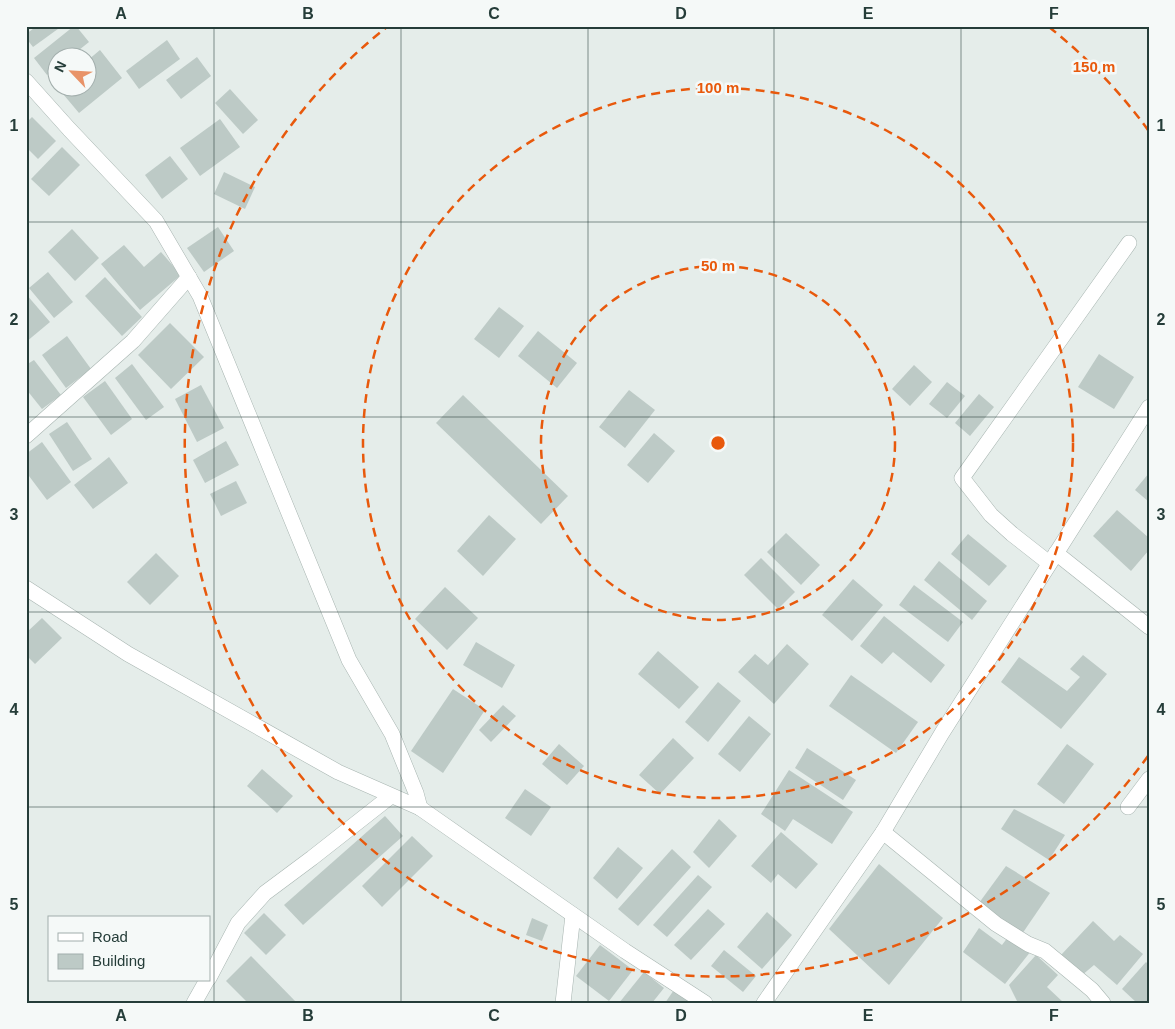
<svg xmlns="http://www.w3.org/2000/svg" width="1175" height="1029" viewBox="0 0 1175 1029" font-family="Arial,sans-serif">
<style>
.building{fill:#bdcac6}
.lines{fill:none;stroke-linecap:round;stroke-linejoin:round}
.minor-casing{stroke:#a8b5b1;stroke-width:16}
.minor{stroke:#fff;stroke-width:15}
.grid{fill:none;stroke:#253d39;stroke-width:1;stroke-opacity:0.55}
.ring{fill:none;stroke:#e8590c;stroke-width:2.5;stroke-dasharray:9 6}
.centre{fill:#e8590c;stroke:#f5f9f8;stroke-width:2.5}
.ring-label{font-size:15px;text-anchor:middle;font-weight:bold;fill:#e8590c;stroke:#f5f9f8;stroke-width:5;stroke-linejoin:round;paint-order:stroke}
.neatline{fill:none;stroke:#253d39;stroke-width:2}
.grid-label{font-size:16px;text-anchor:middle;font-weight:bold;fill:#253d39}
</style>
<rect width="100%" height="100%" fill="#e5edea"/>
<g class="building">
<polygon points="37,26 62,26 33,47 26,38 26,34"/>
<polygon points="74,26 76,26 89,42 69,58 58,58 58,67 47,75 34,58"/>
<polygon points="167,40 180,59 139,89 126,71"/>
<polygon points="100,50 122,78 79,113 58,88 88,88 88,60"/>
<polygon points="197,57 211,76 181,99 166,80"/>
<polygon points="230,89 258,120 243,134 215,103"/>
<polygon points="32,117 56,141 38,159 26,147 26,123"/>
<polygon points="220,119 240,147 200,176 180,148"/>
<polygon points="62,147 80,165 49,196 31,179"/>
<polygon points="170,156 188,179 162,199 145,175"/>
<polygon points="224,172 255,187 245,209 214,194"/>
<polygon points="218,227 234,251 204,272 187,248"/>
<polygon points="72,229 99,258 75,281 48,252"/>
<polygon points="124,245 144,267 161,252 181,275 140,310 101,264"/>
<polygon points="48,272 73,302 54,318 29,288"/>
<polygon points="105,277 142,317 122,336 85,296"/>
<polygon points="26,294 50,322 26,342"/>
<polygon points="499,307 524,326 499,358 474,339"/>
<polygon points="170,323 204,357 171,389 138,355"/>
<polygon points="538,331 577,363 557,388 518,356"/>
<polygon points="67,336 91,369 66,388 42,355"/>
<polygon points="1099,354 1134,377 1114,409 1078,387"/>
<polygon points="34,360 61,395 42,409 26,389 26,365"/>
<polygon points="132,364 164,407 146,420 115,378"/>
<polygon points="914,365 932,382 910,406 892,389"/>
<polygon points="105,381 132,419 111,435 83,397"/>
<polygon points="947,382 965,396 947,418 929,404"/>
<polygon points="201,385 224,428 197,442 175,399"/>
<polygon points="629,390 655,410 625,448 599,427"/>
<polygon points="979,394 994,407 970,436 955,423"/>
<polygon points="463,395 568,496 541,524 436,423"/>
<polygon points="67,422 92,459 73,471 49,434"/>
<polygon points="654,433 675,451 648,483 627,465"/>
<polygon points="226,441 239,465 205,483 193,460"/>
<polygon points="42,442 71,482 47,500 26,472 26,454"/>
<polygon points="109,457 128,483 93,509 74,485"/>
<polygon points="1149,473 1149,502 1135,490"/>
<polygon points="236,481 247,503 221,516 210,494"/>
<polygon points="1117,510 1149,538 1149,550 1131,571 1093,536"/>
<polygon points="489,515 516,539 483,576 457,551"/>
<polygon points="786,533 820,565 801,585 767,552"/>
<polygon points="968,534 1007,566 989,586 951,554"/>
<polygon points="156,553 179,576 150,605 127,582"/>
<polygon points="761,558 795,592 778,609 744,575"/>
<polygon points="939,561 987,601 972,620 924,580"/>
<polygon points="853,579 883,605 852,641 822,615"/>
<polygon points="914,585 963,622 948,642 899,605"/>
<polygon points="445,587 478,618 447,650 415,619"/>
<polygon points="884,616 945,665 931,683 893,652 882,664 860,646"/>
<polygon points="42,618 62,638 35,664 26,655 26,633"/>
<polygon points="476,642 515,665 502,688 463,665"/>
<polygon points="787,644 809,664 774,704 738,672 755,654 768,665"/>
<polygon points="658,651 699,687 679,709 638,674"/>
<polygon points="1083,655 1107,674 1061,729 1001,682 1019,657 1067,691 1080,677 1070,669"/>
<polygon points="851,675 918,722 896,753 829,706"/>
<polygon points="718,682 741,701 708,742 685,722"/>
<polygon points="453,689 485,710 443,773 411,751"/>
<polygon points="503,705 516,716 491,742 479,730"/>
<polygon points="749,716 771,734 740,772 718,754"/>
<polygon points="673,738 694,758 660,794 639,775"/>
<polygon points="559,744 584,766 567,785 542,764"/>
<polygon points="1067,744 1094,764 1064,804 1037,784"/>
<polygon points="807,748 856,780 843,800 795,768"/>
<polygon points="262,769 293,796 277,813 247,786"/>
<polygon points="789,770 853,812 832,844 793,819 785,831 761,814"/>
<polygon points="525,789 551,807 531,836 505,818"/>
<polygon points="1014,809 1065,835 1049,860 1001,829"/>
<polygon points="385,816 403,836 303,925 284,905"/>
<polygon points="719,819 737,836 709,868 693,852"/>
<polygon points="781,832 818,864 796,889 778,874 771,883 751,866"/>
<polygon points="412,836 433,856 382,907 362,886"/>
<polygon points="618,847 643,868 617,899 593,878"/>
<polygon points="672,849 691,867 638,926 618,909"/>
<polygon points="879,864 943,918 889,985 829,929"/>
<polygon points="1006,866 1050,893 1022,934 979,903"/>
<polygon points="698,875 712,887 667,937 653,925"/>
<polygon points="708,909 725,924 691,960 674,945"/>
<polygon points="767,912 792,935 762,969 737,947"/>
<polygon points="264,913 286,935 266,955 244,933"/>
<polygon points="532,918 548,925 542,941 526,935"/>
<polygon points="1093,921 1114,941 1120,935 1143,954 1117,985 1094,965 1081,976 1061,955"/>
<polygon points="979,928 1002,945 1011,933 1031,951 1005,984 963,952"/>
<polygon points="600,945 633,970 609,1001 576,976"/>
<polygon points="724,950 756,976 743,992 711,966"/>
<polygon points="1036,955 1058,975 1047,987 1064,1003 1018,1003 1009,985"/>
<polygon points="251,956 297,1003 248,1003 226,981"/>
<polygon points="1146,962 1149,965 1149,1000 1146,1003 1137,1003 1122,989"/>
<polygon points="644,972 664,988 652,1003 619,1003"/>
<polygon points="676,987 698,1003 665,1003"/>
</g>
<g class="lines">
<g class="minor-casing">
<g id="minor">
<polyline points="26,81 69,129 156,221 200,296 349,660 392,734 416,793 420,808"/>
<polyline points="26,436 133,341 189,277"/>
<polyline points="1056,553 1149,627"/>
<polyline points="1049,563 1012,534 991,515 962,478 1129,243"/>
<polyline points="26,588 128,654 338,772 420,808 625,951 705,1003"/>
<polyline points="1128,807 1149,779"/>
<polyline points="883,832 996,924 1028,944 1045,951 1092,990 1103,1003"/>
<polyline points="209,978 238,923 265,893 312,858 391,796"/>
<polyline points="194,1003 207,980"/>
<polyline points="563,1003 573,915"/>
<polyline points="764,1003 883,832 942,733 1149,407"/>
</g>
</g>
<use href="#minor" class="minor"/>
</g>
<path class="grid" d="M214,26V1003M401,26V1003M588,26V1003M774,26V1003M961,26V1003M26,222H1149M26,417H1149M26,612H1149M26,807H1149"/>
<g class="ring">
<circle cx="718" cy="443" r="177"/>
<circle cx="718" cy="443" r="355"/>
<path d="M1148 756A532 532 0 1 1 387 27M1049 27A532 532 0 0 1 1148 130"/>
</g>
<circle cx="718" cy="443" r="8" class="centre"/>
<g class="ring-label">
<text x="1094" y="72">150 m</text>
<text x="718" y="93">100 m</text>
<text x="718" y="271">50 m</text>
</g>
<rect width="1175" height="1029" fill="none" stroke="#f5f9f8" stroke-width="55"/>
<rect x="48" y="916" width="162" height="65" fill="#f5f9f8" stroke="#a2aeac"/>
<rect x="58" y="933" width="25" height="8" fill="#ffffff" stroke="#a2aeac"/>
<text x="92" y="942" font-size="15" fill="#253d39">Road</text>
<rect x="58" y="954" width="25" height="15" fill="#bdcac6" stroke="#a2aeac"/>
<text x="92" y="966" font-size="15" fill="#253d39">Building</text>
<g transform="translate(72 72) rotate(295)"><circle r="24" fill="#f5f9f8" stroke="#a2aeac"/>
<path d="M0-4L9 19L0 12L-9 19Z" fill="#e89368"/>
<text y="-8" font-size="14" font-weight="bold" text-anchor="middle" fill="#253d39">N</text>
</g>
<rect x="28" y="28" width="1120" height="974" class="neatline"/>
<g class="grid-label">
<text x="121" y="19">A</text>
<text x="308" y="19">B</text>
<text x="494" y="19">C</text>
<text x="681" y="19">D</text>
<text x="868" y="19">E</text>
<text x="1054" y="19">F</text>
<text x="14" y="131">1</text>
<text x="1161" y="131">1</text>
<text x="14" y="325">2</text>
<text x="1161" y="325">2</text>
<text x="14" y="520">3</text>
<text x="1161" y="520">3</text>
<text x="14" y="715">4</text>
<text x="1161" y="715">4</text>
<text x="14" y="910">5</text>
<text x="1161" y="910">5</text>
<text x="121" y="1021">A</text>
<text x="308" y="1021">B</text>
<text x="494" y="1021">C</text>
<text x="681" y="1021">D</text>
<text x="868" y="1021">E</text>
<text x="1054" y="1021">F</text>
</g>
</svg>
